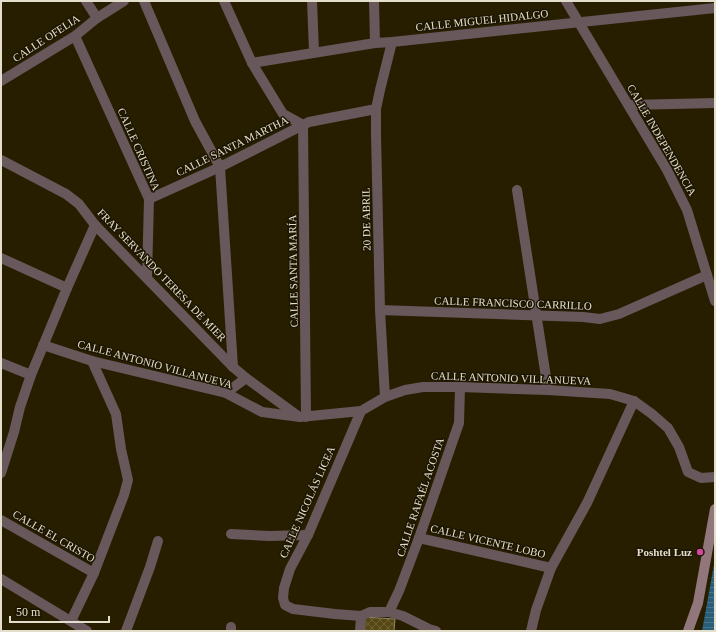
<svg xmlns="http://www.w3.org/2000/svg" width="716" height="632" viewBox="0 0 716 632" font-family="'Times New Roman',serif">
<style>
.water{fill:url(#water-rules)}
.building{fill:url(#building-cross-hatch);stroke:#938866}
.lines{fill:none;stroke-linecap:round;stroke-linejoin:round}
.pedestrian{stroke:#68575b;stroke-width:10}
.minor{stroke:#68575b;stroke-width:10}
.tertiary{stroke:#68575b;stroke-width:10}
.secondary{stroke:#91777c;stroke-width:10}
.hotel-dot{fill:#d1479c;stroke:#1c1501;stroke-width:1.5}
.labels{text-anchor:middle;stroke-width:3;stroke-linejoin:round;paint-order:stroke}
.street-label{font-size:11px;fill:#e4decc;stroke:#1c1501}
.poi-label{font-size:11px;font-weight:bold;fill:#e4decc;stroke:#1c1501;text-anchor:end}
</style>
<defs>
<pattern id="water-rules" width="6" height="5" patternUnits="userSpaceOnUse"><rect width="6" height="5" fill="#295d78"/><path d="M0 2.5h6" fill="none" stroke="#48748a"/></pattern>
<pattern id="building-cross-hatch" width="8" height="8" patternUnits="userSpaceOnUse"><rect width="8" height="8" fill="#564815"/><path d="M0 0l8 8M0 8l8-8" fill="none" stroke="#6e6236"/></pattern>
</defs>
<rect width="100%" height="100%" fill="#271e00"/>
<polygon class="water" points="715,559 715,631 702,631"/>
<polygon class="building" points="363,617 395,619 394,631 362,631"/>
<g class="lines">
<polyline class="pedestrian" points="629,105 715,103"/>
<g class="minor">
<polyline points="86,1 97,18"/>
<polyline points="144,1 195,121 220,167 233,367"/>
<polyline points="224,1 252,63 283,114 303,125"/>
<polyline points="312,1 314,52"/>
<polyline points="374,1 375,43"/>
<polyline points="75,36 149,199 147,278"/>
<polyline points="252,63 375,43 392,42 715,8"/>
<polyline points="1,81 75,36 97,18 124,1"/>
<polyline points="303,125 306,417"/>
<polyline points="1,160 66,194 79,204 95,225 233,367 246,378 298,416"/>
<polyline points="517,190 548,390"/>
<polyline points="149,199 220,167 309,122 376,109"/>
<polyline points="1,258 67,288"/>
<polyline points="380,310 583,317 600,319 619,314 707,275"/>
<polyline points="43,345 92,361 226,393 262,412 300,417 361,411 385,397 405,390 423,387 460,387 548,390 610,394 634,401 652,414 668,428 679,447 688,472 701,478 715,477"/>
<polyline points="1,363 31,375"/>
<polyline points="226,393 246,378"/>
<polyline points="385,397 380,310 376,134 376,109 380,90 392,42"/>
<polyline points="361,411 308,535 290,569 284,588 283,598 285,605 293,609 335,614 361,616 370,612 389,612 403,616 429,629 436,631"/>
<polyline points="1,473 14,432 20,407 31,375 67,288 95,225"/>
<polyline points="1,520 94,573"/>
<polyline points="231,534 269,536 308,535"/>
<polyline points="419,538 551,568"/>
<polyline points="389,612 399,591 419,538 459,423 460,387"/>
<polyline points="71,621 94,573 124,495 128,480 121,449 116,414 92,361"/>
<polyline points="126,631 150,567 158,541"/>
<polyline points="231,631 231,627"/>
<polyline points="360,631 361,616"/>
<polyline points="531,631 536,610 551,568 587,503 634,401"/>
</g>
<g class="tertiary">
<polyline points="566,1 667,170 687,210 715,301"/>
<polyline points="1,579 87,631"/>
</g>
<polyline class="secondary" points="688,631 698,603 715,509"/>
</g>
<circle class="hotel-dot" cx="700" cy="552" r="4"/>
<g class="labels">
<g class="street-label">
<text transform="translate(482 20) rotate(-6)" y="4">CALLE MIGUEL HIDALGO</text>
<text transform="translate(46 38) rotate(-33)" y="4">CALLE OFELIA</text>
<text transform="translate(662 140) rotate(60)" y="4">CALLE INDEPENDENCIA</text>
<text transform="translate(232 146) rotate(-26)" y="4">CALLE SANTA MARTHA</text>
<text transform="translate(139 149) rotate(66)" y="4">CALLE CRISTINA</text>
<text transform="translate(366 219) rotate(-91)" y="4">20 DE ABRIL</text>
<text transform="translate(293 271) rotate(-91)" y="4">CALLE SANTA MARÍA</text>
<text transform="translate(162 275) rotate(46)" y="4">FRAY SERVANDO TERESA DE MIER</text>
<text transform="translate(513 303) rotate(2)" y="4">CALLE FRANCISCO CARRILLO</text>
<text transform="translate(155 364) rotate(15)" y="4">CALLE ANTONIO VILLANUEVA</text>
<text transform="translate(511 378) rotate(2)" y="4">CALLE ANTONIO VILLANUEVA</text>
<text transform="translate(420 497) rotate(-71)" y="4">CALLE RAFAÉL ACOSTA</text>
<text transform="translate(307 502) rotate(-66)" y="4">CALLE NICOLÁS LICEA</text>
<text transform="translate(54 536) rotate(30)" y="4">CALLE EL CRISTO</text>
<text transform="translate(488 541) rotate(13)" y="4">CALLE VICENTE LOBO</text>
</g>
<g class="poi-label">
<text x="692" y="556">Poshtel Luz</text>
</g>
</g>
<rect width="716" height="632" fill="none" stroke="#e4decc" stroke-width="4"/>
<path d="M10 616v6h99v-6" fill="none" stroke="#e4decc" stroke-width="2"/>
<text x="16" y="616" font-size="12" fill="#e4decc" stroke="#1c1501" stroke-width="3" paint-order="stroke">50 m</text>
</svg>
